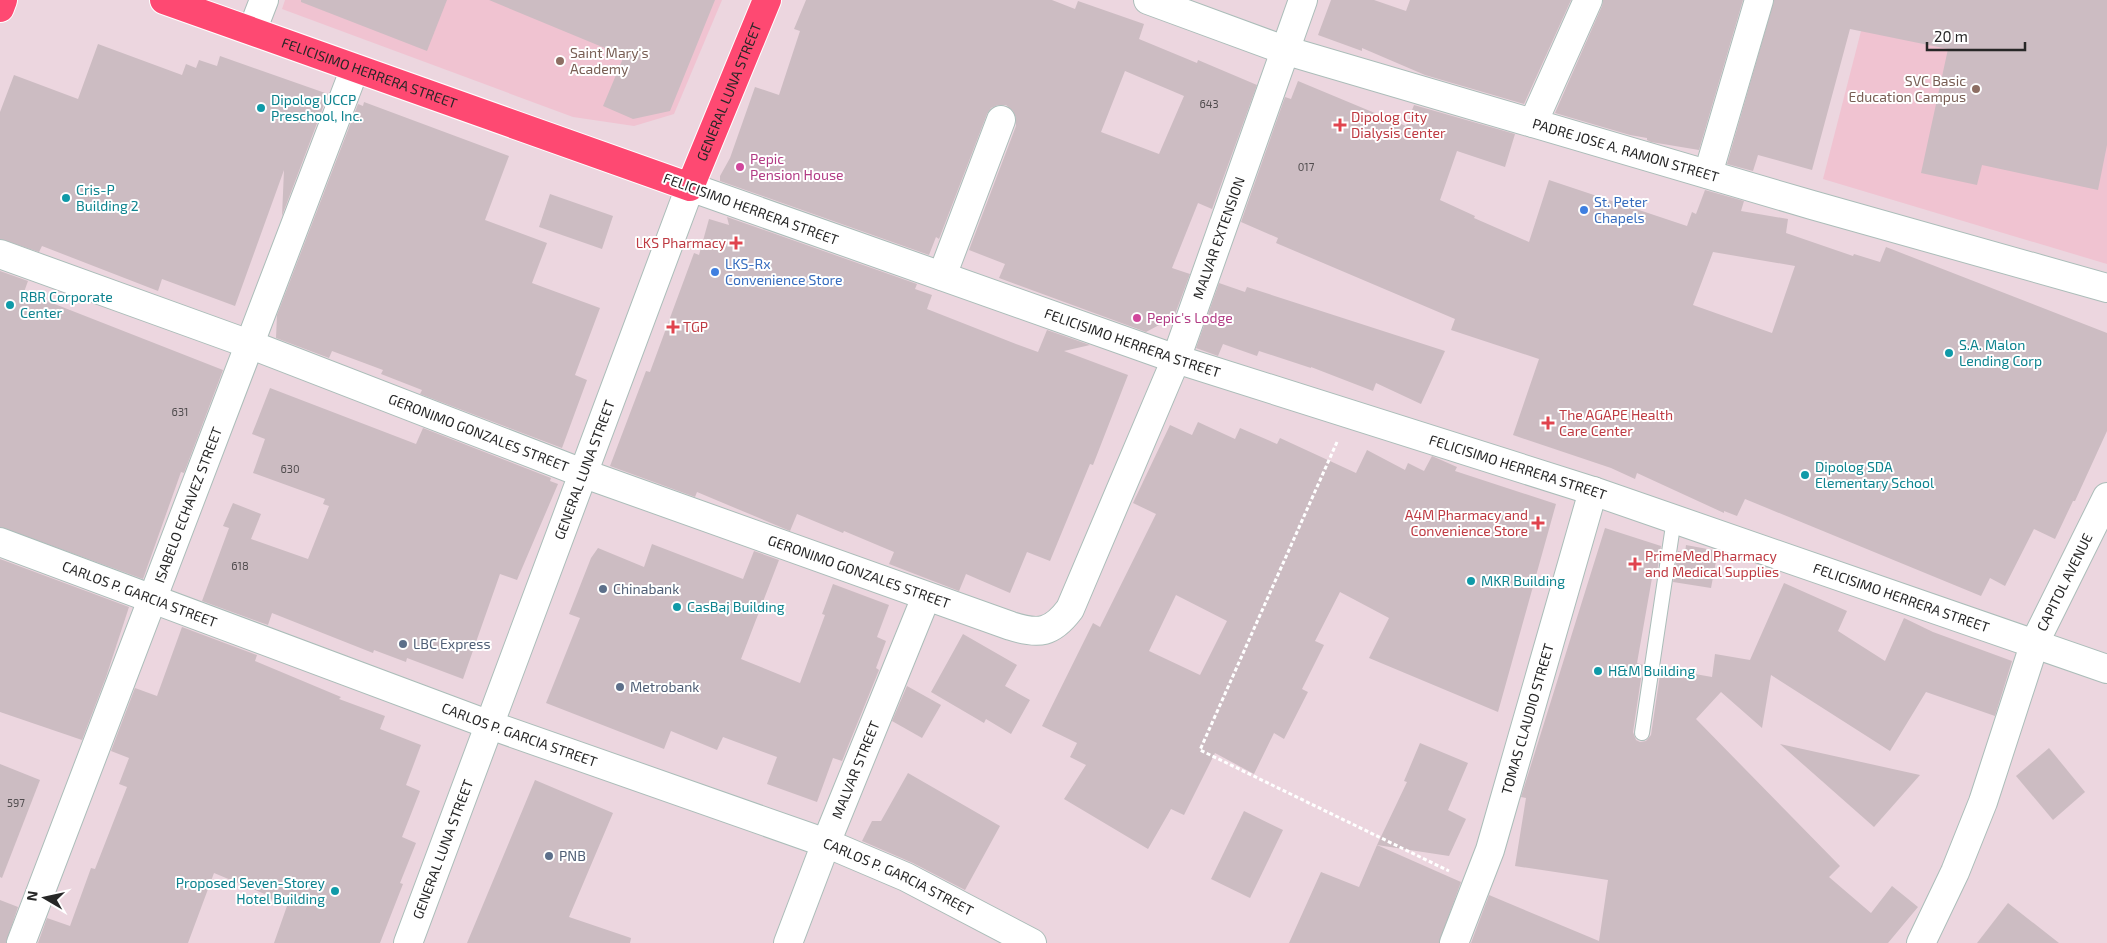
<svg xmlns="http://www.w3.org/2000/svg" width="2107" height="943" viewBox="0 0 2107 943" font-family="'Exo 2',sans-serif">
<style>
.education{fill:#f0c3d1}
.building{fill:#ccbcc2;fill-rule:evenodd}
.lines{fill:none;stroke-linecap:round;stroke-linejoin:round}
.service-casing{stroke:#abbdb9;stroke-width:16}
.minor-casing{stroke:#abbdb9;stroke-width:30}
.tertiary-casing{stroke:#abbdb9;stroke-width:30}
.primary-casing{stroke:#fff;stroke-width:30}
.path{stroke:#fff;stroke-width:3;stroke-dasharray:4 2.5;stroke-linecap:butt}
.service{stroke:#fff;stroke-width:14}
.minor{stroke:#fff;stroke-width:28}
.tertiary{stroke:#fff;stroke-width:28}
.primary{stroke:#fe4972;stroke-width:28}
.education-dot{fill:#8d6e63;stroke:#fff;stroke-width:2}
.culture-dot{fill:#0f9aa8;stroke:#fff;stroke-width:2}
.health-dot{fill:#e0444e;stroke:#fff;stroke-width:2}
.hotel-dot{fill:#d1479c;stroke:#fff;stroke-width:2}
.shop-dot{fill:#3f7fe0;stroke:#fff;stroke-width:2}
.service-dot{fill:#5c6f8a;stroke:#fff;stroke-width:2}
.labels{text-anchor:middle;stroke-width:4;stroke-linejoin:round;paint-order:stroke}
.number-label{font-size:11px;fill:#504c4e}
.education-label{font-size:14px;fill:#785e54;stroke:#fff;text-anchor:start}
.street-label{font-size:14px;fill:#272727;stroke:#fff}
.culture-label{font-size:14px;fill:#0d838f;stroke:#fff;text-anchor:start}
.health-label{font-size:14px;fill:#be3a42;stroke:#fff;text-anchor:start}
.hotel-label{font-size:14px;fill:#b23c85;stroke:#fff;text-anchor:start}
.shop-label{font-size:14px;fill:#366cbe;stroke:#fff;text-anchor:start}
.service-label{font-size:14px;fill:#4e5e75;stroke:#fff;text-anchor:start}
</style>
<rect width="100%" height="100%" fill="#ecd6df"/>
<g class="education">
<polygon points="285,0 722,0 674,114 634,126 573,117 282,9"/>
<polygon points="1869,0 2107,0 2107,264 1823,179"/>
</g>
<g class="building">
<polygon points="301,0 447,0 427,51 301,2"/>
<polygon points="489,0 715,0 670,111 633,119 603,106 624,56"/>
<path d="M806,0H1052L1075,9L1078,1L1144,24L1139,39L1197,63L1198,60L1257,85L1212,209L1198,203L1172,268L1190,274L1174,317L1146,332L999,278L1005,264L969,250L1016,126V118L1013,111L1006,105H998L991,108L987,114L939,239L936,237L929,255L720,181V176L730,158L755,87L779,95L800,31L794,29ZM1125,71L1184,96L1159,154L1101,132Z"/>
<polygon points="1331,0 1374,0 1406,11 1410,0 1571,0 1524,104 1425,75 1362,48 1362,51 1318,35"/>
<polygon points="1603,0 1743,0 1699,150 1651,142 1647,140 1647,138 1630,135 1555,113 1602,6"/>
<polygon points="1774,0 2107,0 2107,145 2098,190 1982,165 1977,185 1921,173 1948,49 1850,29 1812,170 1758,155 1753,171 1727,164"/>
<polygon points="98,44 182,75 186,64 196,68 199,60 217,66 220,56 328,94 282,216 284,170 235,306 162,279 158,291 42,246 39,252 0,239 0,112 14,75 78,99"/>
<path d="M1298,81L1406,126L1414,105L1515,134L1505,167L1457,151L1440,200L1475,216L1474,218L1529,242L1549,180L1687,226L1692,212L1696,214L1705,190L1744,201L1741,211L1788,219L1786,233L1853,256L1854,254L1880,262L1886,247L2107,333V431L2075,501H2073L2055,539L2034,529L2005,586L1990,578L1981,596L1745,499L1737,516L1724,511V513L1637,473L1635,479L1611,468L1513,435L1539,359L1451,330L1455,319L1276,243L1278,238L1241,222L1285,97L1291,99ZM1713,252L1795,266L1772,333L1693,305Z"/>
<polygon points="364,102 509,156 485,220 547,243 532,283 600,308 575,375 587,380 562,448 420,394 422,390 381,374 383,370 332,351 329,358 276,338 277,315 358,104 363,106"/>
<polygon points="550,194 613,216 602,249 539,227"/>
<polygon points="727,217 917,284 915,289 932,295 927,309 1016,344 1038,352 1047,330 1090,345 1064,351 1128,375 1093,465 1090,464 1050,561 1027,552 1010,593 966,574 959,591 889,564 894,552 844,531 843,533 797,514 790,531 697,492 695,497 610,466 646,371 650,372 694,253 699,255 709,219 729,225"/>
<polygon points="0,271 28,281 24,292 223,370 184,473 181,472 143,579 0,527"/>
<polygon points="1219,283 1245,292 1247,287 1445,351 1421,404 1376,383 1373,391 1311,367 1311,368 1259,351 1257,356 1223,344 1218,356 1196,348"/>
<polygon points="270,388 416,444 423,428 551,478 550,481 558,484 517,580 500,574 463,679 407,658 406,662 374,650 373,653 272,613 268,625 202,601 229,528 223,526 233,503 261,514 251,539 308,559 329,506 323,504 325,499 253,473 265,439 252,434"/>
<path d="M1198,422L1235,439L1240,428L1277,444L1280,438L1356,473L1367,450L1405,470L1408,463L1424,471L1432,456L1457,467L1455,471L1556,504L1498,712L1369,658L1389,618L1340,592L1315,641L1324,645L1302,689L1308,692L1284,739L1274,733L1254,774L1215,753L1184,815L1171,809L1148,849L1064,799L1086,765L1070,757L1077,743L1042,726L1093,623L1100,627L1156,514L1133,503L1170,425L1192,435ZM1176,595L1227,621L1200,675L1149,651Z"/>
<polygon points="1605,528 1661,546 1656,579 1652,578 1637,663 1643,665 1633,732 1636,740 1640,742 1646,741 1651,735 1661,668 1712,677 1715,654 1750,660 1784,583 1847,611 1838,631 1885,661 1904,618 1933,632 2012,661 1995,716 1926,692 1890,751 1771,675 1762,728 1721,692 1696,719 1840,866 1829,877 1871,913 1892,886 1918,907 1888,943 1471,943 1489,895 1599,941 1608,880 1515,866 1526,798 1521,797"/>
<polygon points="652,544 743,579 754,551 779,560 741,659 800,683 825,615 822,614 833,584 889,605 877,637 886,641 876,668 879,670 842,761 833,758 817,802 767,784 777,757 723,737 717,750 671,731 664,749 546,703 580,618 569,614 591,558 598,548 644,567"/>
<polygon points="1686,545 1718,551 1711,588 1673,582 1678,551 1685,553"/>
<polygon points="0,559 129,607 106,677 82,740 0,712"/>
<polygon points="182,627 257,655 255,661 341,697 339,699 385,716 380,729 421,745 406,785 420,791 402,837 416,843 400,883 403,884 380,943 274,943 287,906 266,897 267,895 214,873 188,943 38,943 47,918 70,926 91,868 95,869 127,787 119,784 129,758 111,751 135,688 157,696"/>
<polygon points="963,634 1017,665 1005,686 1030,700 1011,734 986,719 984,723 931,692"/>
<polygon points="907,686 941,705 922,738 892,721"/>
<polygon points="1420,743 1468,763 1448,810 1466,819 1449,856 1377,845 1407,782 1404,781"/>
<polygon points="1780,744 1920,775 1874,827"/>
<polygon points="2049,748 2085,792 2053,820 2016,776"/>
<polygon points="0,764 40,780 2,878 0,877"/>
<polygon points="908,773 1000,826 965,890 913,863 862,841 872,821 881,821"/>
<polygon points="535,780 613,813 569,917 631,938 630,943 467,943"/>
<polygon points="1244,811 1283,830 1250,898 1211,879"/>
<polygon points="1377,845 1461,882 1439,943 1289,943 1321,872 1359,887"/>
<polygon points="0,900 18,907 6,943 0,943"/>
<polygon points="2008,903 2059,943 1977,943"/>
</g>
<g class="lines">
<g class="service-casing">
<polyline id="service" points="1642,733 1674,519"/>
</g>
<g class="minor-casing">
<g id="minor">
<path id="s1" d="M1148,0L1284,50L1812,205L2107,288"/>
<polyline points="252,31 264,0"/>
<polyline points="1533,123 1588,0"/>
<polyline points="1708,174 1759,0"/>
<path id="s2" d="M0,254L249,344L585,474L1011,626C1039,635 1052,633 1070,609L1176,359L1303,0"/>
<polyline points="942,276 1001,120"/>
<path id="s3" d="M0,542L490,725L826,843L906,877L1032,943"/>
<path id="s4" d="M21,943L355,68"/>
<path id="s5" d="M788,943L826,843L926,597"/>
<path id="s6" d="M1454,943L1490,850L1593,491"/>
<path id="s7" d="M1921,943L1955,872L1983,802L2035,642L2107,497"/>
</g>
</g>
<g class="tertiary-casing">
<g id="tertiary">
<path id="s8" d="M408,943L690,187L1176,359L1593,491L2107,669"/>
</g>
</g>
<g class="primary-casing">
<g id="primary">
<path id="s9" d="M164,0L690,187L767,0"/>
<polyline points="0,8 3,0"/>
</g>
</g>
<polyline class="path" points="1337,442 1200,750 1449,871"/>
<use href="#service" class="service"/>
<use href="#minor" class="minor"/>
<use href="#tertiary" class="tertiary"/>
<use href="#primary" class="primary"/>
</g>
<g class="education-dot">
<circle cx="560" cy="61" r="5"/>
<circle cx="1976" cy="89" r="5"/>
</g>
<g class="culture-dot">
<circle cx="261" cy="108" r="5"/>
<circle cx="66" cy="198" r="5"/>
<circle cx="10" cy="305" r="5"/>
<circle cx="1949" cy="353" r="5"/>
<circle cx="1805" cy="475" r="5"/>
<circle cx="1471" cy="581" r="5"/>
<circle cx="677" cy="607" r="5"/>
<circle cx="1598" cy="671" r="5"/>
<circle cx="335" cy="891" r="5"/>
</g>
<g class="health-dot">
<path d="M1337.5 117.5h5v5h5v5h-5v5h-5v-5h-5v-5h5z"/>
<path d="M733.5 235.5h5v5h5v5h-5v5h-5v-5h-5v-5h5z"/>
<path d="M670.5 319.5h5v5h5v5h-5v5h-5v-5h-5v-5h5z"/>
<path d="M1545.5 415.5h5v5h5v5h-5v5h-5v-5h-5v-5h5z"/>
<path d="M1535.5 515.5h5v5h5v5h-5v5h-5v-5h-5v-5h5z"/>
<path d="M1632.5 556.5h5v5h5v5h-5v5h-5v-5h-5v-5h5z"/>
</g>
<g class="hotel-dot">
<circle cx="740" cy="167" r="5"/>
<circle cx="1137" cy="318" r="5"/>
</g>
<g class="shop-dot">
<circle cx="1584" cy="210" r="5"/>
<circle cx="715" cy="272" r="5"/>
</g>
<g class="service-dot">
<circle cx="603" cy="589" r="5"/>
<circle cx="403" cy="644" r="5"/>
<circle cx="620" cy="687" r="5"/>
<circle cx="549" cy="856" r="5"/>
</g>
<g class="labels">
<g class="number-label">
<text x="1209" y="108">643</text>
<text x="1306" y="171">017</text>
<text x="180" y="416">631</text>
<text x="290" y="473">630</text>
<text x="240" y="570">618</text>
<text x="16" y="807">597</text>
</g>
<g class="education-label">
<text x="570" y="58">Saint Mary's<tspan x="570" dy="16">Academy</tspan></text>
<text x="1966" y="86" text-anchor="end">SVC Basic<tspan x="1966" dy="16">Education Campus</tspan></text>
</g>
<g class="street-label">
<text dy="5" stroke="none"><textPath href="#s9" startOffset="218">FELICISIMO HERRERA STREET</textPath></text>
<text dy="5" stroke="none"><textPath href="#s9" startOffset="661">GENERAL LUNA STREET</textPath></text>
<text dy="5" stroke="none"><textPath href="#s1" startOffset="501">PADRE JOSE A. RAMON STREET</textPath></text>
<text transform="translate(751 209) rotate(20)" y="5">FELICISIMO HERRERA STREET</text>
<text dy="5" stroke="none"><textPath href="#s2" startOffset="1545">MALVAR EXTENSION</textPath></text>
<text dy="5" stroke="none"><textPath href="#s8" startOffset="1276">FELICISIMO HERRERA STREET</textPath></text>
<text dy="5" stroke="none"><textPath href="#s2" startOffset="511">GERONIMO GONZALES STREET</textPath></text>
<text dy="5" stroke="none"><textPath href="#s8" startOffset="1681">FELICISIMO HERRERA STREET</textPath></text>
<text dy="5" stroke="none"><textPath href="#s8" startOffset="505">GENERAL LUNA STREET</textPath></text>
<text dy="5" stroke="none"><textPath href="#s4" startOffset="469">ISABELO ECHAVEZ STREET</textPath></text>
<text dy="5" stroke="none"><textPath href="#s2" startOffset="916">GERONIMO GONZALES STREET</textPath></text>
<text dy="5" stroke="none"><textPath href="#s7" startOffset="389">CAPITOL AVENUE</textPath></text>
<text dy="5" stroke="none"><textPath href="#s3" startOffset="149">CARLOS P. GARCIA STREET</textPath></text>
<text dy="5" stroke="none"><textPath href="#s8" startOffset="2086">FELICISIMO HERRERA STREET</textPath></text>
<text dy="5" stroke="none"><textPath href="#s6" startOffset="236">TOMAS CLAUDIO STREET</textPath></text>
<text dy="5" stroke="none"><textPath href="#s3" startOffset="554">CARLOS P. GARCIA STREET</textPath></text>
<text dy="5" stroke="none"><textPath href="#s5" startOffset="186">MALVAR STREET</textPath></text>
<text dy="5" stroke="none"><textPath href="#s8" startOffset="100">GENERAL LUNA STREET</textPath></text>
<text dy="5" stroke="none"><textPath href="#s3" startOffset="959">CARLOS P. GARCIA STREET</textPath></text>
</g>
<g class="culture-label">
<text x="271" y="105">Dipolog UCCP<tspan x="271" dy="16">Preschool, Inc.</tspan></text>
<text x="76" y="195">Cris-P<tspan x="76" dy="16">Building 2</tspan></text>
<text x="20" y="302">RBR Corporate<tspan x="20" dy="16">Center</tspan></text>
<text x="1959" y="350">S.A. Malon<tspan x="1959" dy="16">Lending Corp</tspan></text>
<text x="1815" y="472">Dipolog SDA<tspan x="1815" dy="16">Elementary School</tspan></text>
<text x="1481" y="586">MKR Building</text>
<text x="687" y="612">CasBaj Building</text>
<text x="1608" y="676">H&amp;M Building</text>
<text x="325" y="888" text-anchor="end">Proposed Seven-Storey<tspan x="325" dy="16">Hotel Building</tspan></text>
</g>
<g class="health-label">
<text x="1351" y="122">Dipolog City<tspan x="1351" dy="16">Dialysis Center</tspan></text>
<text x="726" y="248" text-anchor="end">LKS Pharmacy</text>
<text x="683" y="332">TGP</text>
<text x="1559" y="420">The AGAPE Health<tspan x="1559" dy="16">Care Center</tspan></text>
<text x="1528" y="520" text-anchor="end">A4M Pharmacy and<tspan x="1528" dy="16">Convenience Store</tspan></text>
<text x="1645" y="561">PrimeMed Pharmacy<tspan x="1645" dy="16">and Medical Supplies</tspan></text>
</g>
<g class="hotel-label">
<text x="750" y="164">Pepic<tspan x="750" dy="16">Pension House</tspan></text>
<text x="1147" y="323">Pepic's Lodge</text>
</g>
<g class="shop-label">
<text x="1594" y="207">St. Peter<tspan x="1594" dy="16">Chapels</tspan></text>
<text x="725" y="269">LKS-Rx<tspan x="725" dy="16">Convenience Store</tspan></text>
</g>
<g class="service-label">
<text x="613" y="594">Chinabank</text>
<text x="413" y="649">LBC Express</text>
<text x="630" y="692">Metrobank</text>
<text x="559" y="861">PNB</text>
</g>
</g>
<g transform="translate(45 898) rotate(279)" stroke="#ffffff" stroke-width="4" paint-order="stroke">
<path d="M0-4L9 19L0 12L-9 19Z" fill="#272727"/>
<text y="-8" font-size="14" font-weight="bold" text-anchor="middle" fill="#272727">N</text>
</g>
<path d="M1927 42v8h98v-8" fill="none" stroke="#272727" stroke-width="2.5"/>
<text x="1934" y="42" font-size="15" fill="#272727" stroke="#ffffff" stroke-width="4" paint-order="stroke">20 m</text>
</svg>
